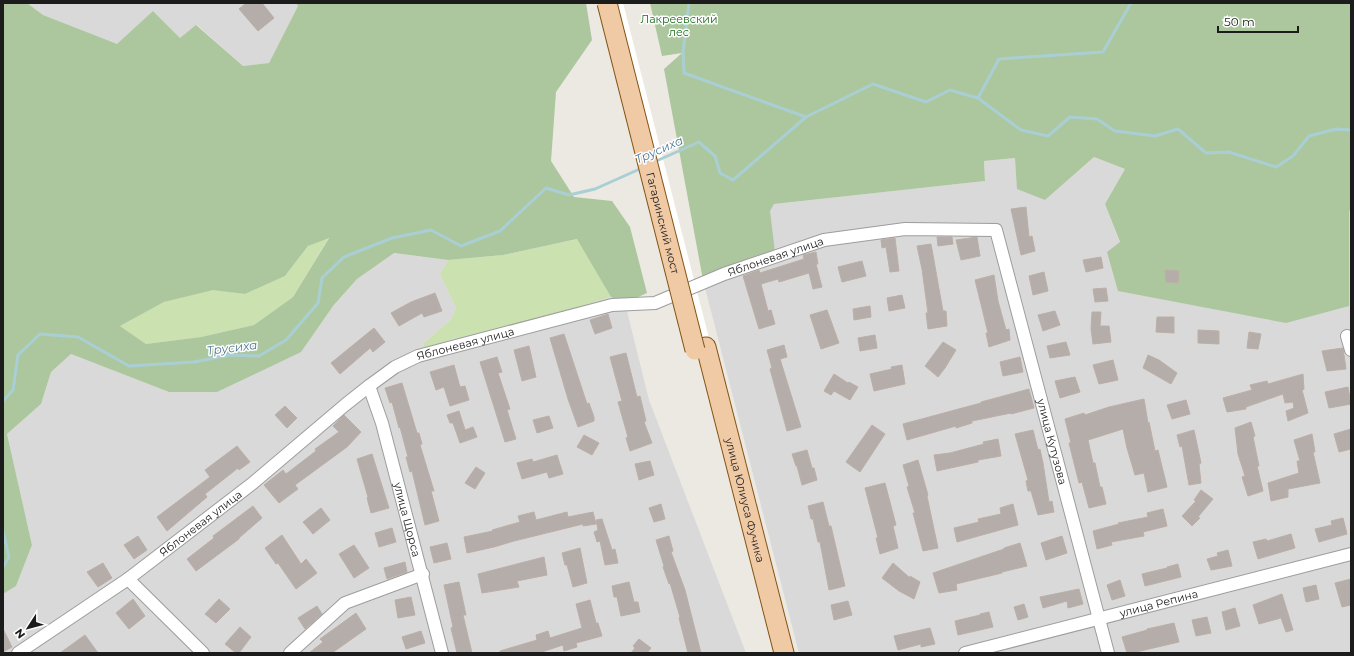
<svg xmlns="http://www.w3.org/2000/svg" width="1354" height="656" viewBox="0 0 1354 656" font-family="Montserrat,sans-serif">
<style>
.residential{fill:#dad9d9}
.grass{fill:#cbe1af}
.forest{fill:#acc79d;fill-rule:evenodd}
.pier{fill:#fff}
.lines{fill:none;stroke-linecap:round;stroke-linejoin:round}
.stream{stroke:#a9cfd5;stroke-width:3}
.building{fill:#b5ada9;stroke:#bcafa7}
.minor-casing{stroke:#9d9d9d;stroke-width:14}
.primary-casing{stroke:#835412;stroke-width:21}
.minor{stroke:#fff;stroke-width:12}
.primary{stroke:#f0c9a5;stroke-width:19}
.primary-bridge-casing{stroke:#835412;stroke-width:21;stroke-linecap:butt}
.primary-bridge{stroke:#f0c9a5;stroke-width:19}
.labels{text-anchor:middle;stroke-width:3;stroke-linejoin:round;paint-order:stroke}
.park-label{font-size:11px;fill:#186c18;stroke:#fff}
.street-label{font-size:11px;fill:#1c1c1c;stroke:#fff}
.water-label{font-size:12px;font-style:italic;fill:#527a99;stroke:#fff}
</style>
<rect width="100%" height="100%" fill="#ece9e3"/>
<g class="residential">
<polygon points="27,3 296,3 298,6 269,63 243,66 197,25 180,38 153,11 117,45 43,15"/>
<polygon points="1094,157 1125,169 1105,204 1120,243 1351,306 1351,653 799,653 703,280 775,252 769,211 774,204 985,181 984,161 1015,158 1045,200"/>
<polygon points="393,253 448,260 440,274 456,308 451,319 424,343 424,350 455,338 470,340 611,297 625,303 649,400 746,653 3,653 3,594 16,586 32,545 7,434 41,404 51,372 71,354 169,392 333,306 357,279"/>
</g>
<g class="grass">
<polygon points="1351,210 1351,306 1349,306 1349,211"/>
<polygon points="329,237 293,297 254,325 201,337 146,344 120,326 164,302 213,289 245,294 285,276 308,246"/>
<polygon points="578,239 611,297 469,340 455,338 424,350 424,343 451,319 456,308 440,274 448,260 503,255"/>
</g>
<g class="forest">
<path d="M3,3H27L43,15L117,44L153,11L180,38L196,25L243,66L269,63L298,6L296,3H586L592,40L556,92L551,161L574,197L612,201L630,227L647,293L625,303L611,297L577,239L503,255L448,260L394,253L357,279L333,306L301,352L217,392H169L71,354L51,372L41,404L7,434L32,545L16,586L3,594ZM329,238L293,297L254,325L201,337L146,344L120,326L164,302L213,290L245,294L285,276L308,246Z"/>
<polygon points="650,3 1351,3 1351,210 1349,211 1349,306 1286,323 1118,291 1107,252 1120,242 1105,204 1125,169 1094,157 1045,200 1017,189 1015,158 984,161 985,181 774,204 770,211 775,252 703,280 664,69 682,53 662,56"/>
</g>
<polygon class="pier" points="600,3 623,3 711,346 688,352"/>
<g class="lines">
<g class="stream">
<polyline points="689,3 683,52 684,73 806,117"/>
<polyline points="978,98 999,59 1103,52 1131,3"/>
<polyline points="654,162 699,142 715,156 720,173 733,180 806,117 873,84 926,102 950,90 978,98 1021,130 1048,136 1070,117 1097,119 1115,131 1155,136 1178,129 1206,153 1229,152 1276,167 1293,156 1309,136 1336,129 1351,130"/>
<polyline points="3,401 13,390 18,355 40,334 78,337 129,366 194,362 230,355 259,356 286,340 318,303 322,278 344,257 392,238 431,230 461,246 500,231 546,188 569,195 595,189 642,168"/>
<polyline points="3,531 9,557 3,567"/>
</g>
</g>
<g class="building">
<polygon points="246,3 262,3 274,18 258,31 239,9"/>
<polygon points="1026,207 1029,237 1032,236 1035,251 1021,255 1011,209"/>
<polygon points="937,237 952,237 953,244 938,246"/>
<polygon points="977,237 980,256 961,260 956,240"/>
<polygon points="895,238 899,271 890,272 886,247 882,248 881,240"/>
<polygon points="931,244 943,311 946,311 947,326 928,329 926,313 928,313 922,269 917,246"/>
<polygon points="816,252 818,264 816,264 822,287 813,289 809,273 779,282 778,279 761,284 768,311 771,310 775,324 759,329 743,276 759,270 760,273 804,259 803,255"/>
<polygon points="1101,257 1103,268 1086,272 1083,260"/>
<polygon points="862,261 866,276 842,282 838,267"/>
<polygon points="1165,270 1179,271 1178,283 1166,282"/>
<polygon points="1044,272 1048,291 1033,295 1029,276"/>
<polygon points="994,275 998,301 1006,330 1009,329 1010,340 989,347 986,333 988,333 975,280"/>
<polygon points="1106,288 1108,301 1095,302 1093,289"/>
<polygon points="435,293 442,311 424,317 422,313 399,326 391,313 411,302"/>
<polygon points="902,295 905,308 889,311 887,298"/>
<polygon points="870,306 871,317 854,320 853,309"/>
<polygon points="827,310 839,343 821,349 810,315"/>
<polygon points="1055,311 1060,325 1043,331 1038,315"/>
<polygon points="1092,312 1101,312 1100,326 1109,326 1111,342 1093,344 1091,329"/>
<polygon points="608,314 612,328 595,334 590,320"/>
<polygon points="1157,317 1174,317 1174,333 1156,332"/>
<polygon points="374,328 385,342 373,352 370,348 340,374 331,363"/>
<polygon points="1198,330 1219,331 1219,344 1198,343"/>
<polygon points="1249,332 1261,334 1258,349 1247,348"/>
<polygon points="564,334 587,404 589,403 594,417 594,421 578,427 568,399 550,338"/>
<polygon points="875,335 877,348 860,351 858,338"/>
<polygon points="943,342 956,350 945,368 938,377 925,366"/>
<polygon points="1066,342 1070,355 1050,358 1047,346"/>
<polygon points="784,345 787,357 780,359 801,427 787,431 770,369 772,368 767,350"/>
<polygon points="529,346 536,377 522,381 514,350"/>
<polygon points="1343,348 1346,369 1327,371 1322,351"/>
<polygon points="626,353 637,397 640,396 646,421 644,422 652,443 630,451 626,438 628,437 618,402 622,401 610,357"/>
<polygon points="1148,355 1159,360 1177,373 1171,384 1143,368"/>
<polygon points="497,357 502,372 498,373 510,409 507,410 516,439 505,442 480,362"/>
<polygon points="1020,357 1023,372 1003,376 1000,362"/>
<polygon points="1113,360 1118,380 1099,384 1093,365"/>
<polygon points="454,365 460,387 465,386 469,400 450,406 444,387 436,390 430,372"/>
<polygon points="902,365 905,384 874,391 870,374 892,369 891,367"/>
<polygon points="834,374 848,383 849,382 858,387 850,400 834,391 831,395 824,391"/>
<polygon points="1303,374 1304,389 1302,390 1308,413 1288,421 1286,411 1294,408 1293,402 1285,403 1283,394 1246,407 1246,409 1227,412 1223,398 1252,390 1250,385 1267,381 1268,384"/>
<polygon points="1075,377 1080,392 1060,398 1055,381"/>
<polygon points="402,383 417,433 419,433 422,444 420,445 434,491 431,491 439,521 425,525 412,471 410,472 406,457 408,457 400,427 399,428 392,402 390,403 385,388"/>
<polygon points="1348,387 1351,404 1329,408 1325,392"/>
<polygon points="1029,389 1034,408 1011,414 1011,413 972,421 972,423 956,428 956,426 907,440 903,424 981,403 981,402"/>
<polygon points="1144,399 1148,423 1149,422 1155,451 1158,450 1167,487 1148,492 1144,473 1135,475 1127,448 1123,429 1088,440 1093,463 1095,463 1100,487 1102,487 1106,504 1089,508 1082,482 1079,483 1069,443 1071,443 1065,419 1084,413 1085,415 1109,407"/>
<polygon points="1186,400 1190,414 1172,419 1167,405"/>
<polygon points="285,406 297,418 287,428 275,415"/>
<polygon points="459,411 465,430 473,427 477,437 460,443 453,423 450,423 447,415"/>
<polygon points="344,415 361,432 347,447 295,485 298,489 279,503 264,485 283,470 286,474 316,451 315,449 339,432 333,426"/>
<polygon points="549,416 553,428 537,433 533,420"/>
<polygon points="1251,422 1255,436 1253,437 1259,466 1257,466 1263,491 1248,496 1242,477 1245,476 1238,454 1235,428"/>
<polygon points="872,425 885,434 860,472 846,462"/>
<polygon points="1351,429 1351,449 1339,452 1334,434"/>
<polygon points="1033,430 1038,450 1040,449 1043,463 1049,502 1052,501 1054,512 1038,515 1031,491 1028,491 1026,481 1028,480 1015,434"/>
<polygon points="1194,430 1201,463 1199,464 1201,483 1189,485 1182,446 1180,447 1177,435"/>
<polygon points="1312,434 1315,452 1313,452 1320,483 1288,489 1288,497 1271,501 1268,483 1299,473 1297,461 1300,461 1294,440"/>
<polygon points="584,435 599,443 592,455 577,447"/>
<polygon points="998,439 1001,456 978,460 978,462 937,471 934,455 950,453 984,444 983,442"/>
<polygon points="237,446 250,462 239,470 238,468 205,494 207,497 167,531 157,517 210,477 205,470"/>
<polygon points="807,450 812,468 814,468 817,480 802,485 797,466 796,466 792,454"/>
<polygon points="372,454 389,508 371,513 367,498 368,497 357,459"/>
<polygon points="557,455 563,474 549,478 547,472 522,479 517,463 532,459 533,462"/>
<polygon points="918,460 928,495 927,496 938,548 923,551 913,513 915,513 907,487 909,486 903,465"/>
<polygon points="650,461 654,475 639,480 635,464"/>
<polygon points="476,467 485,473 475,489 465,483"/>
<polygon points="885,483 896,525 893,526 898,548 880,554 876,538 878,538 865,488"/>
<polygon points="1201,490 1213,499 1198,517 1200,518 1192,526 1182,516 1196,501 1194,500"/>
<polygon points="823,502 829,526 831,526 845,586 829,590 820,542 818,542 813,519 811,519 808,506"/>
<polygon points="661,504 665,519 654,522 649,508"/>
<polygon points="1013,504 1018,525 957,542 954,528 979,522 978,519 1001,514 1000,508"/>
<polygon points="253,506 262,518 239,538 239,539 196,571 187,559 214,538 213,536"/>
<polygon points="321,508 330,520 313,534 303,522"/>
<polygon points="1163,509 1167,526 1143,532 1144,536 1111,542 1112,545 1097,549 1093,531 1119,524 1118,523 1148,517 1147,513"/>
<polygon points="534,512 536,520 567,512 568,517 593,512 596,524 583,526 583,524 514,541 494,547 467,553 464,537 493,531 492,530 520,522 518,516"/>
<polygon points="1343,518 1347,534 1319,542 1315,529 1332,525 1331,521"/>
<polygon points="602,519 612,550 615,549 618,563 605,565 600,541 597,542 594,532 598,530 596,520"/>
<polygon points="392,528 396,542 379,547 375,533"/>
<polygon points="1291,534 1295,548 1258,559 1253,542 1266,539 1267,541"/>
<polygon points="282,535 301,564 306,559 317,573 296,589 278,563 276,564 265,548"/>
<polygon points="138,536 147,550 134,559 124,545"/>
<polygon points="669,536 673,551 671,552 685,590 701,653 688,653 679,618 680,617 670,583 669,584 663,567 664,566 656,540"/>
<polygon points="1062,536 1067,553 1046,560 1041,543"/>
<polygon points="447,543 451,559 434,563 430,547"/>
<polygon points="1020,543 1027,566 1002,572 1002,573 956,584 957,590 939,593 933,573 1004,549 1004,548"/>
<polygon points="354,545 369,568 354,578 339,554"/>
<polygon points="580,548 587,583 573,587 567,565 565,565 562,553"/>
<polygon points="1228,550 1232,566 1211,570 1207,559 1218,556 1217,553"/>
<polygon points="544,557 547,575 517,581 519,587 482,593 478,574"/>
<polygon points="405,562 407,572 387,579 384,568"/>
<polygon points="103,563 112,578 98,587 87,572"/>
<polygon points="893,563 910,578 910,576 920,582 914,599 899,591 882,578"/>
<polygon points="1178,564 1181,577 1145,586 1142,574 1167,568 1167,567"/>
<polygon points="1351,579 1351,605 1342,607 1335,583"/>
<polygon points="1120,580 1125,596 1112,600 1107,585"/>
<polygon points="459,582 466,615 463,615 472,653 457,653 451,628 453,627 444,585"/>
<polygon points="629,582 634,602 638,602 640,612 621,616 617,597 614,597 612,586"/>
<polygon points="1316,585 1319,599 1306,602 1303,588"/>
<polygon points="1079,589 1083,604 1068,608 1067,601 1043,608 1040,597"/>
<polygon points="1282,594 1293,630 1286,632 1281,618 1259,624 1253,605"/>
<polygon points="411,597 415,615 398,618 395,600"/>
<polygon points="133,599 145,616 129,629 116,613"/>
<polygon points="219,599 230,609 216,623 205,614"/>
<polygon points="590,600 596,623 598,623 602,636 576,643 577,647 564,651 563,645 539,653 500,653 500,651 537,640 536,635 548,631 550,638 582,628 576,604"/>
<polygon points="848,601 852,615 834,620 831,605"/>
<polygon points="1024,604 1028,617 1018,620 1014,607"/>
<polygon points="317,606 322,614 305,629 298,618"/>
<polygon points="1235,608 1240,626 1226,630 1222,612"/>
<polygon points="989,612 993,627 958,635 955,621 980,615 980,614"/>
<polygon points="356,613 366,629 332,653 309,653 323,642 320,639"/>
<polygon points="1207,617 1211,633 1196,636 1192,620"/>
<polygon points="1174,623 1179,642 1132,653 1127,653 1122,637 1147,630 1147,629"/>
<polygon points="240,627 251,637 239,653 236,653 225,644"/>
<polygon points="930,628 935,644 921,647 921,644 898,650 894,636"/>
<polygon points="3,629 12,647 3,652"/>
<polygon points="421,631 425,643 406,649 402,637"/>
<polygon points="85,635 98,653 60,653"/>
<polygon points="639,639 651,648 647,653 631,653 635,648 633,646"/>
</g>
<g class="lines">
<g class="minor-casing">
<g id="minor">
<polyline points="1347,336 1351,350"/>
<path id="s1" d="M369,386L382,423L442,653"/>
<polyline points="128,579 203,653"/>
<path id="s2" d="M18,653L128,579L253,483L345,405L369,386L395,367L418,356L612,305L655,303L724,274L824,240L905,229L996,230L1108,653"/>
<polyline points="290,653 345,603 423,574"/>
<path id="s3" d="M965,653L1351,554"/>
</g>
</g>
<g class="primary-casing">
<g id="primary">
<path id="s4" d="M706,347L784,653"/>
</g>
</g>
<use href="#minor" class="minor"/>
<use href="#primary" class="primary"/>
<g class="primary-bridge-casing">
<g id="primary-bridge">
<path id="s5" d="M607,3L695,350"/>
</g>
</g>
<use href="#primary-bridge" class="primary-bridge"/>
</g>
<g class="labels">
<g class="park-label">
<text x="679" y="23">Лакреевский<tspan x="679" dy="13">лес</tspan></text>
</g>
<g class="street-label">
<text dy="4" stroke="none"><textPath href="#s5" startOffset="227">Гагаринский мост</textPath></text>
<text dy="4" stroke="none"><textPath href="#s2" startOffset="872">Яблоневая улица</textPath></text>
<text dy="4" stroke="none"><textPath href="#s2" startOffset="548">Яблоневая улица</textPath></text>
<text dy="4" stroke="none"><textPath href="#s2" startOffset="1315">улица Кутузова</textPath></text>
<text dy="4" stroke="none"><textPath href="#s4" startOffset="158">улица Юлиуса Фучика</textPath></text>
<text dy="4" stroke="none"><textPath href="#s1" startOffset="139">улица Щорса</textPath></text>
<text dy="4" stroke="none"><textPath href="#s2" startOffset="224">Яблоневая улица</textPath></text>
<text dy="4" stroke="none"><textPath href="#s3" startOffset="200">улица Репина</textPath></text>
</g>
<g class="water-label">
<text transform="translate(659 150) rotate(-24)" y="4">Трусиха</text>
<text transform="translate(232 348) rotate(-7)" y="4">Трусиха</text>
</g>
</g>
<rect width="1354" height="656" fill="none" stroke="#1c1c1c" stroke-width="8"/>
<g transform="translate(28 628) rotate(234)" stroke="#ffffff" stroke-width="3" paint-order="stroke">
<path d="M0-3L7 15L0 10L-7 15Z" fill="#1c1c1c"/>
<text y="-6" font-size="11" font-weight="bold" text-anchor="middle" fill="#1c1c1c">N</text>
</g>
<path d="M1218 26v6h80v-6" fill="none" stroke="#1c1c1c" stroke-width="2"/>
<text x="1224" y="26" font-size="12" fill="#1c1c1c" stroke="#ffffff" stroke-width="3" paint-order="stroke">50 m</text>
</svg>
